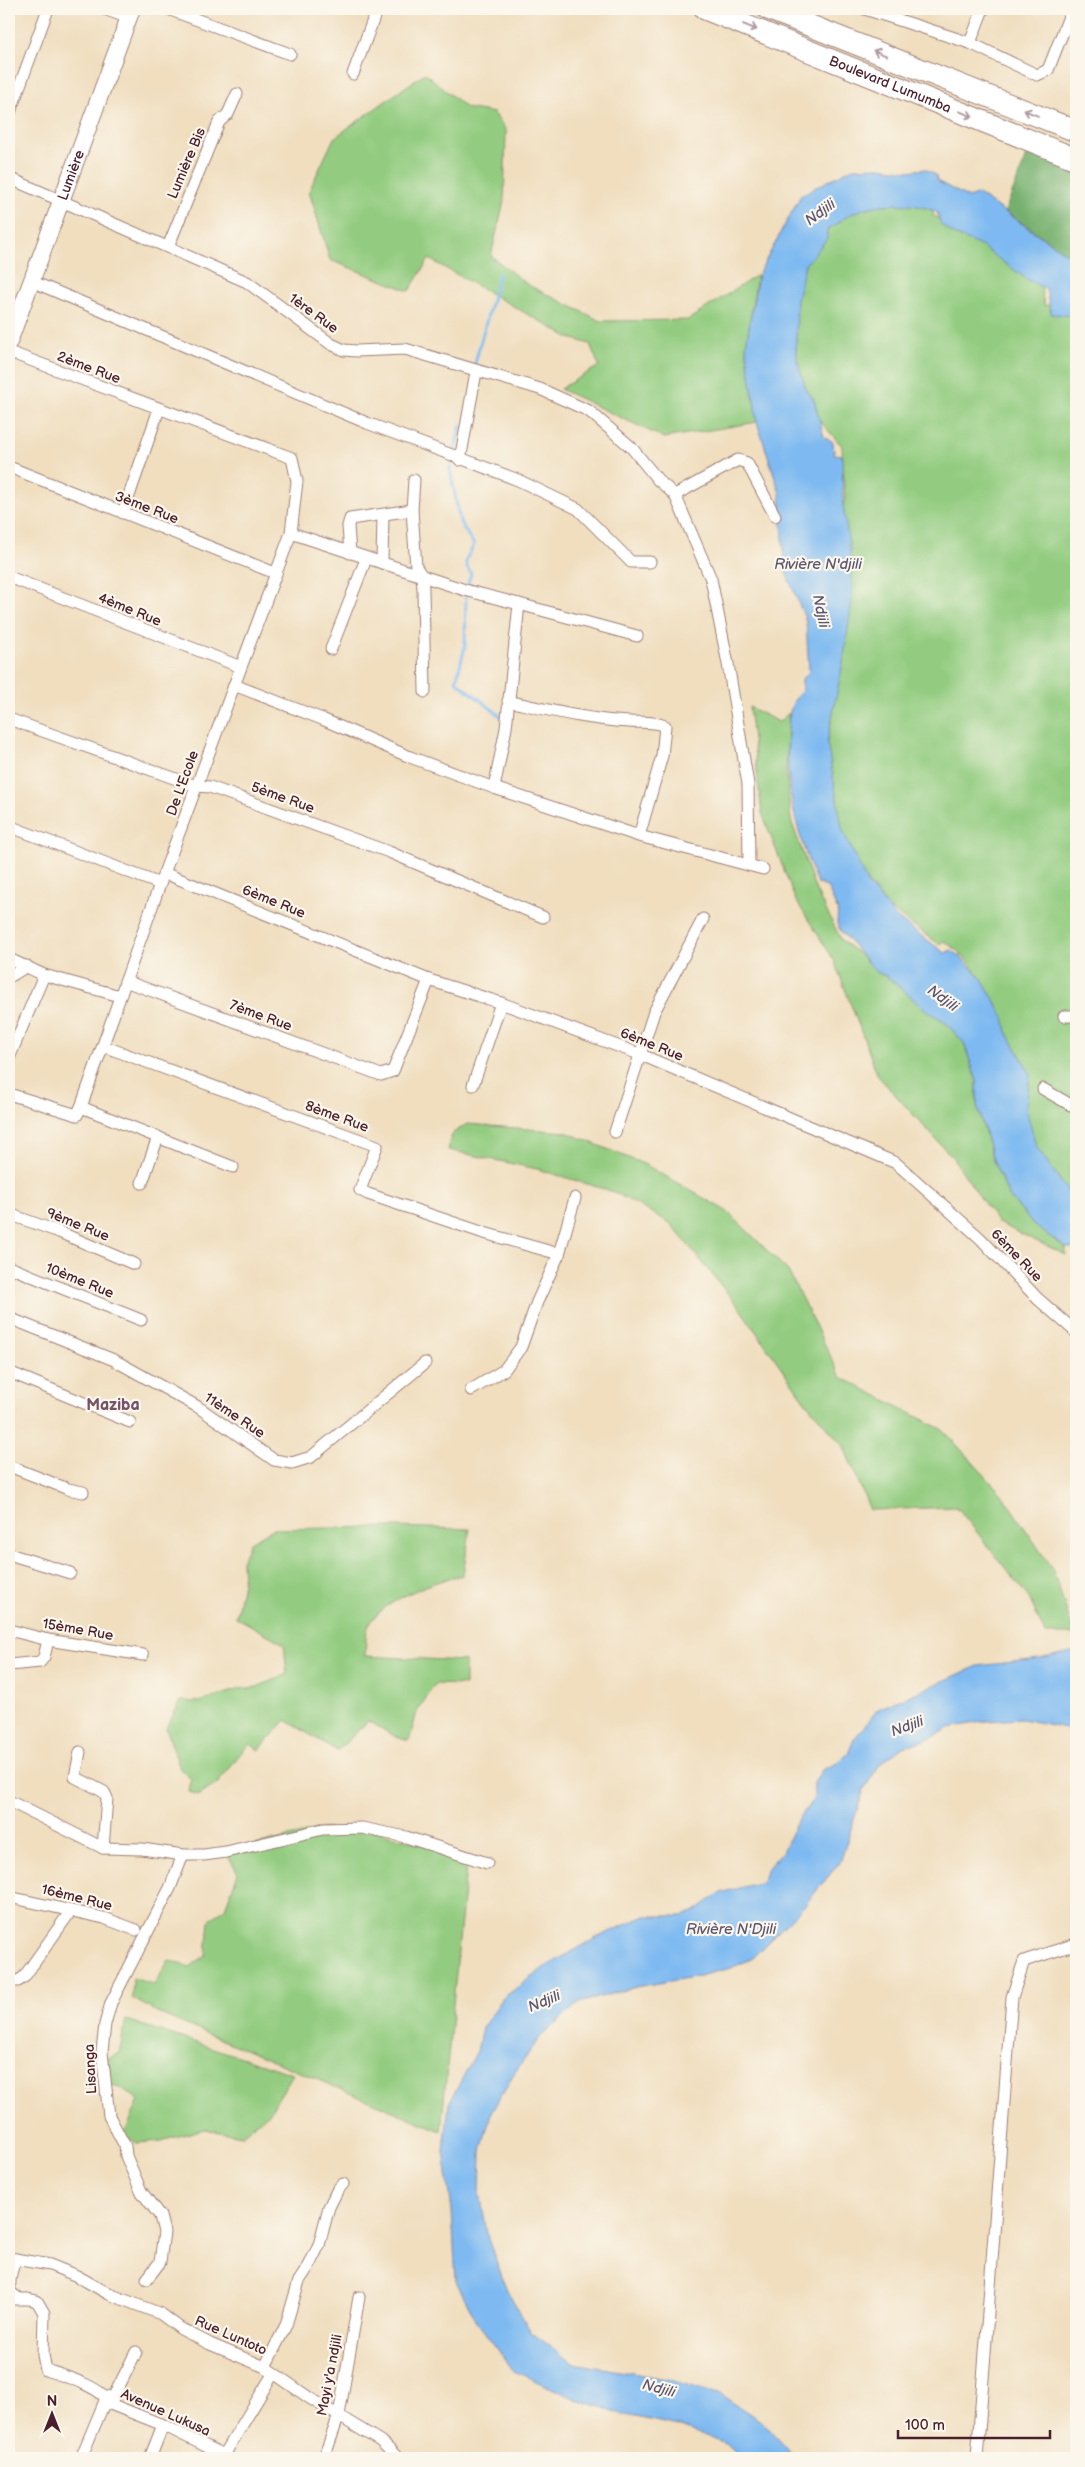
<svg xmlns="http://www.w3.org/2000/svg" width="1085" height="2467" viewBox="0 0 1085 2467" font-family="'Balsamiq Sans',sans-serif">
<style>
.green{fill:#93cc80;stroke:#6e7656}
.forest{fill:#76b06e;stroke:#60684c}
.water{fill:#7ebaf1;stroke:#646c8e}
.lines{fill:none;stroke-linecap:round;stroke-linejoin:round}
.stream{stroke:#7ebaf1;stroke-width:3}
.street-casing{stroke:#9d7e75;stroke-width:13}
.secondary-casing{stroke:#9d7e75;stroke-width:18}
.highway-casing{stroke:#9d7e75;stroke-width:23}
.street{stroke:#fff;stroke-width:11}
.secondary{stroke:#fff;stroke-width:16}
.highway{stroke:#fff;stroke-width:21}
.oneway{stroke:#ae9aa0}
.labels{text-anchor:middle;stroke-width:4.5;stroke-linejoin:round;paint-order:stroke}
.street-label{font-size:14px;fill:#4a1f2b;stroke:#fbf7ec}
.water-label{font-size:15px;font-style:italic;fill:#5c5570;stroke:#fbf7ec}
.quarter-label{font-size:16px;font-weight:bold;fill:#75516a;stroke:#fbf7ec}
</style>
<rect width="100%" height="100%" fill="#fbf7ec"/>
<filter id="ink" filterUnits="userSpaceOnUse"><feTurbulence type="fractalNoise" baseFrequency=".02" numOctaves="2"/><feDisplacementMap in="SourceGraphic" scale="10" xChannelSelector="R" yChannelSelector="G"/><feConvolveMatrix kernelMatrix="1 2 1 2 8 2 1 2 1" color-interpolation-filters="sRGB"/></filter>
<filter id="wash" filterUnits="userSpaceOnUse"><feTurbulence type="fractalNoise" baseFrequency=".0096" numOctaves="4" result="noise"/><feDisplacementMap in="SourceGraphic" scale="20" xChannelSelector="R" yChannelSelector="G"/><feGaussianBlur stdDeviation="1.12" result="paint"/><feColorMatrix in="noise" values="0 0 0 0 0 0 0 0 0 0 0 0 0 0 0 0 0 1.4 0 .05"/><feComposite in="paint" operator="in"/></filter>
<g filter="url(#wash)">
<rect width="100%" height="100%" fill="#f0debf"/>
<g class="green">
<polygon points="425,73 466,108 494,113 506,130 504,201 491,256 528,285 601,321 688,320 757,275 746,347 757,422 664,438 560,389 599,366 590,344 570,338 429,259 409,291 330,260 309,191 334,138"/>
<path d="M930,202L934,216L1040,280L1044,305L1076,308V1194L1065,1187L1029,1137L982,983C974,966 960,951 944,941L939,944L890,909L860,873L835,818L825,769L839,518L845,500L842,446L812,412L799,379L790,292L812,238L847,203Z"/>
<polygon points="749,707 779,722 789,713 786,769 791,820 816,891 842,941 861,955 876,972 888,977 925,1009 945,1022 964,1043 977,1081 977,1105 993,1160 1009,1196 1035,1226 1066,1248 1066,1255 998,1223 953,1158 878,1076 834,960 795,899 762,813"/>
<polygon points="467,1124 566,1132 646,1165 728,1212 788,1271 841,1377 943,1430 1001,1493 1053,1570 1074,1634 1045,1634 1029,1598 957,1507 870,1510 844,1447 804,1400 738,1306 670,1223 614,1192 537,1169 448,1150 452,1134"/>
<path d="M390,1527L470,1529L463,1575C438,1579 381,1601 369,1625C365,1632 366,1647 365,1656L465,1661V1685L435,1684L417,1712L409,1741L396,1737L368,1721L337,1751L286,1720L259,1750L250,1744L240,1754L217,1784L199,1795L189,1792L191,1779L180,1769L166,1728L181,1701L199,1702L240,1689L257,1687L287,1674L284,1644L236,1617L243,1583L242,1561L250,1542L273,1529Z"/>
<polygon points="323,1829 376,1831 467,1857 441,2131 160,2014 132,1998 133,1978 154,1985 169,1960 190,1967 206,1955 209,1921 225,1908 238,1873 226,1852"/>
<polygon points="126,2020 293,2074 269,2113 241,2136 204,2129 161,2141 137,2143 124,2135 139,2100 120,2087 105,2083 107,2060 119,2053"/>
</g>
<polygon class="forest" points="1031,145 1076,162 1076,260 1005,211"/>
<g class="water">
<path d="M879,167L908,171L925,169L936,175L937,181L969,198L978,194L1076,260V316L1051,314L1046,289L1028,280L981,246L955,235L941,225L937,212C913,201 877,202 853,213C844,217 836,225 827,230V239L805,265L797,301L796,348L798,363L806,389L814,400L824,437L833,442L834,454L842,455L843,505L852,565V601L843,663L827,742L842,828L867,883L897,918L945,953L951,950L960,956L982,979L1004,1017L1007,1032L1030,1073L1026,1108L1036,1146L1072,1197L1076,1199V1248H1066L1035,1226L1009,1196L993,1160L977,1105V1081L964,1043L945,1022L925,1009L888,977L876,972L840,930L837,923L838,911L827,887L817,883C797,833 785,790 788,737C789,718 788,704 802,691V679L809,672L806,621L785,570L780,493L757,422L746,347L750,321L758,275L801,195L853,168Z"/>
<polygon points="1076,1651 1076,1730 1022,1719 987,1721 949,1728 936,1736 903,1747 880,1764 864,1789 840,1862 804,1906 751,1959 731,1968 699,1976 636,1987 579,2003 540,2037 513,2075 491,2113 481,2151 480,2193 488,2239 507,2290 531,2332 573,2363 667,2379 721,2395 764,2423 795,2458 741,2458 726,2444 678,2426 626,2415 576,2399 514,2371 477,2322 456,2281 452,2211 444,2151 449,2103 477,2051 482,2028 503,1998 545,1967 596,1938 645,1916 682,1916 695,1911 720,1893 762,1882 767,1869 782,1852 796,1823 814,1798 814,1783 822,1770 837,1763 848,1754 854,1739 878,1709 978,1666 1039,1659"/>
</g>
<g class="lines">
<g class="stream">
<polyline points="474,367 499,274"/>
<polyline points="454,453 461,425"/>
<path d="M453,459L450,469L460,522L474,545C468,559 461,558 471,574L467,586"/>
<polyline points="466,593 465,647 456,681 503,718"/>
</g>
</g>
</g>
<g filter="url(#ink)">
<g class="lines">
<g class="street-casing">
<g id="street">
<polyline points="104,9 129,18"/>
<polyline points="168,9 290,54"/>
<polyline points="865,9 970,43 1037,75 1048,70 1072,9"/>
<polyline points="970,43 983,9"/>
<polyline points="353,74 377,9"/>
<polyline points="9,115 48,9"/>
<polyline points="9,178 247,282 331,344 344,350 357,351 405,349 540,389 589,411 631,447 658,480 675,495 711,579 728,664 748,784 749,865"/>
<polyline points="168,247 219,122 228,114 237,94"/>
<polyline points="31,281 367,423 518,480 578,509 631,562 650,562"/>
<polyline points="9,352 292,458 297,481 291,533 160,884 81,1107 77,1115 9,1094"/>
<polyline points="460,460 476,372"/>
<polyline points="9,467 275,573"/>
<polyline points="414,480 412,510 416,567 422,576 423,589 425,692"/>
<polyline points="675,495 738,460 747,463 775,516"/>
<polyline points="123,513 159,409"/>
<polyline points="291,533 465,590 519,604"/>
<polyline points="350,553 348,526 350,519 412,510"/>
<polyline points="382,563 383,515"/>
<polyline points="9,577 241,667"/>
<polyline points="331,649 366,559"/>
<polyline points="234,685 322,719 410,757 494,788 639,836 763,869"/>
<path d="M508,701C549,710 589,720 630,722C641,723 655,721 665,726L662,756L639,836"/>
<polyline points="9,719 196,786 210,787 389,852 543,917"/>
<polyline points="494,788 506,728 519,604 637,636"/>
<polyline points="9,826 160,884"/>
<polyline points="164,873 429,980 501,1003 639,1054 896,1163 980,1238 1038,1299 1076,1332"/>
<polyline points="9,959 44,975 120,996"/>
<polyline points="9,977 27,966"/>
<polyline points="125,981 381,1075 393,1071 429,980"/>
<polyline points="1064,1016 1076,1016"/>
<polyline points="103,1046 377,1146 360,1190 368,1194 484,1233 559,1254"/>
<polyline points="9,1058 44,975"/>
<polyline points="473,1085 501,1003"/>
<polyline points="1043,1089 1076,1108"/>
<polyline points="81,1107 233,1167"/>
<polyline points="615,1132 654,1012 703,919"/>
<polyline points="142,1183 158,1137"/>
<polyline points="9,1214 59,1232 134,1264"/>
<polyline points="9,1267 141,1320"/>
<polyline points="9,1318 114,1360 198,1407 274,1460 292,1463 311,1457 425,1363"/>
<polyline points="9,1372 130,1422"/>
<polyline points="471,1390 504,1370 521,1347 537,1302 559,1254 575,1198"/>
<polyline points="9,1466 68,1489 83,1492"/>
<polyline points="9,1554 70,1573"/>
<polyline points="9,1630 48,1640 143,1655"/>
<polyline points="9,1665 40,1662 44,1657 48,1640"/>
<polyline points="80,1752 75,1777 104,1792 107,1798 103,1848"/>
<polyline points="9,1801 103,1848 142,1849 183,1855 204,1855 226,1852 323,1829 362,1828 406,1837 487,1863"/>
<polyline points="9,1897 104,1918 136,1930"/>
<polyline points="9,1981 18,1981 24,1977 70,1912"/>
<polyline points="9,2258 50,2265 77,2276 109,2294 161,2314 181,2329 210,2344 265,2367 308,2397 380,2441 398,2458"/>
<path d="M16,2259C11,2269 9,2280 10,2292L19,2299"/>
<polyline points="147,2279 160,2262 164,2232 160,2216 141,2191 126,2156 125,2146 109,2116 102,2052 105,2024 111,2003 170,1888 183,1855"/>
<path d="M9,2299H28L37,2301L44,2313L43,2355L46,2370C64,2376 103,2387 110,2404L163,2425L230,2458"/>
<polyline points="265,2367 286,2325 299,2281 309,2266 319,2245 329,2207 338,2189 343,2184"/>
<polyline points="110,2404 136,2352"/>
<polyline points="224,2455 273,2374"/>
<polyline points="81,2458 107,2396"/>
<polyline points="150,2458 163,2425"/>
<polyline points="324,2458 339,2415 359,2297"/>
<polyline points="977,2458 1012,1997 1024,1961 1076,1944"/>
</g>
</g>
<g class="secondary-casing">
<g id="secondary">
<path id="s1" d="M9,342L132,9"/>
</g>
</g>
<g class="highway-casing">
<g id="highway">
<path id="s2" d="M705,9L1076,159"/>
<polyline points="768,9 1076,131"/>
</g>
</g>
<use href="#street" class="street"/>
<use href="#secondary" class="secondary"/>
<use href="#highway" class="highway"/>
</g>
<defs><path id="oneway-shaft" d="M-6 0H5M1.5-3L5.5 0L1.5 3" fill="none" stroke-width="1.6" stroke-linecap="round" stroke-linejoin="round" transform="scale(1.25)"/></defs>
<g class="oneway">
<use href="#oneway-shaft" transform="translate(750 27) rotate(22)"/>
<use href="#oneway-shaft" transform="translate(880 53) rotate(-158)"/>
<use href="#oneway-shaft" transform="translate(1031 113) rotate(-158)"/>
<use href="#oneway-shaft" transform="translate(966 114) rotate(22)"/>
</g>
</g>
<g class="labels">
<g class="street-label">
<text dy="5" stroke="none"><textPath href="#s2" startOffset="200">Boulevard Lumumba</textPath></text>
<text transform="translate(186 163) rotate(-67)" y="5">Lumière Bis</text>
<text dy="5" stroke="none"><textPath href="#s1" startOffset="178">Lumière</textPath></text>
<text transform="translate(314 313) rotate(36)" y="5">1ère Rue</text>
<text transform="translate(89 367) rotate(21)" y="5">2ème Rue</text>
<text transform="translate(147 507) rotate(21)" y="5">3ème Rue</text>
<text transform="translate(130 609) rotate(22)" y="5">4ème Rue</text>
<text transform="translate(182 783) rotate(-70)" y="5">De L'Ecole</text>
<text transform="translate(283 797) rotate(20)" y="5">5ème Rue</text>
<text transform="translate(274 901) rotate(22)" y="5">6ème Rue</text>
<text transform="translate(261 1015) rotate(20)" y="5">7ème Rue</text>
<text transform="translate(652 1044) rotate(22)" y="5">6ème Rue</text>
<text transform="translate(337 1116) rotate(20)" y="5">8ème Rue</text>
<text transform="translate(78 1224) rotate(22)" y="5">9ème Rue</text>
<text transform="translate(1017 1255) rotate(46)" y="5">6ème Rue</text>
<text transform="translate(80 1280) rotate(22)" y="5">10ème Rue</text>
<text transform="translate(235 1415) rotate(34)" y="5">11ème Rue</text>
<text transform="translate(78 1629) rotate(10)" y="5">15ème Rue</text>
<text transform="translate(77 1897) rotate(14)" y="5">16ème Rue</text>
<text transform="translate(90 2069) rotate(-93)" y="5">Lisanga</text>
<text transform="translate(231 2335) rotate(24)" y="5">Rue Luntoto</text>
<text transform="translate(329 2375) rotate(-79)" y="5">Mayi y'a ndjili</text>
<text transform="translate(166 2412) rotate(24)" y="5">Avenue Lukusa</text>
</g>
<g class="water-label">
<text transform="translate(820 212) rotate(-36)" y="5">Ndjili</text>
<text x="818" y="569">Rivière N'djili</text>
<text transform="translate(821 611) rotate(78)" y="5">Ndjili</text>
<text transform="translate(943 998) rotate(36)" y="5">Ndjili</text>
<text transform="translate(907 1726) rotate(-20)" y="5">Ndjili</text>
<text x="731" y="1934">Rivière N'Djili</text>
<text transform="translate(544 2001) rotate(-23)" y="5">Ndjili</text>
<text transform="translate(659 2388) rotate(15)" y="5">Ndjili</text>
</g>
<g class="quarter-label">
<text x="113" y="1410">Maziba</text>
</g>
</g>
<rect width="1085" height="2467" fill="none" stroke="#fbf7ec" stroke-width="30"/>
<g transform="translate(52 2414)" stroke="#fbf7ec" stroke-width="4" paint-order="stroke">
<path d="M0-4L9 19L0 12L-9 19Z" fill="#4a1f2b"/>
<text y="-8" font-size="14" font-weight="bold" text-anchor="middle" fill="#4a1f2b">N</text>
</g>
<path d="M898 2430v8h152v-8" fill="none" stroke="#4a1f2b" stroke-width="2.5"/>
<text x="905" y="2430" font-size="15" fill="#4a1f2b" stroke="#fbf7ec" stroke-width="4" paint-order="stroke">100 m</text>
</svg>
